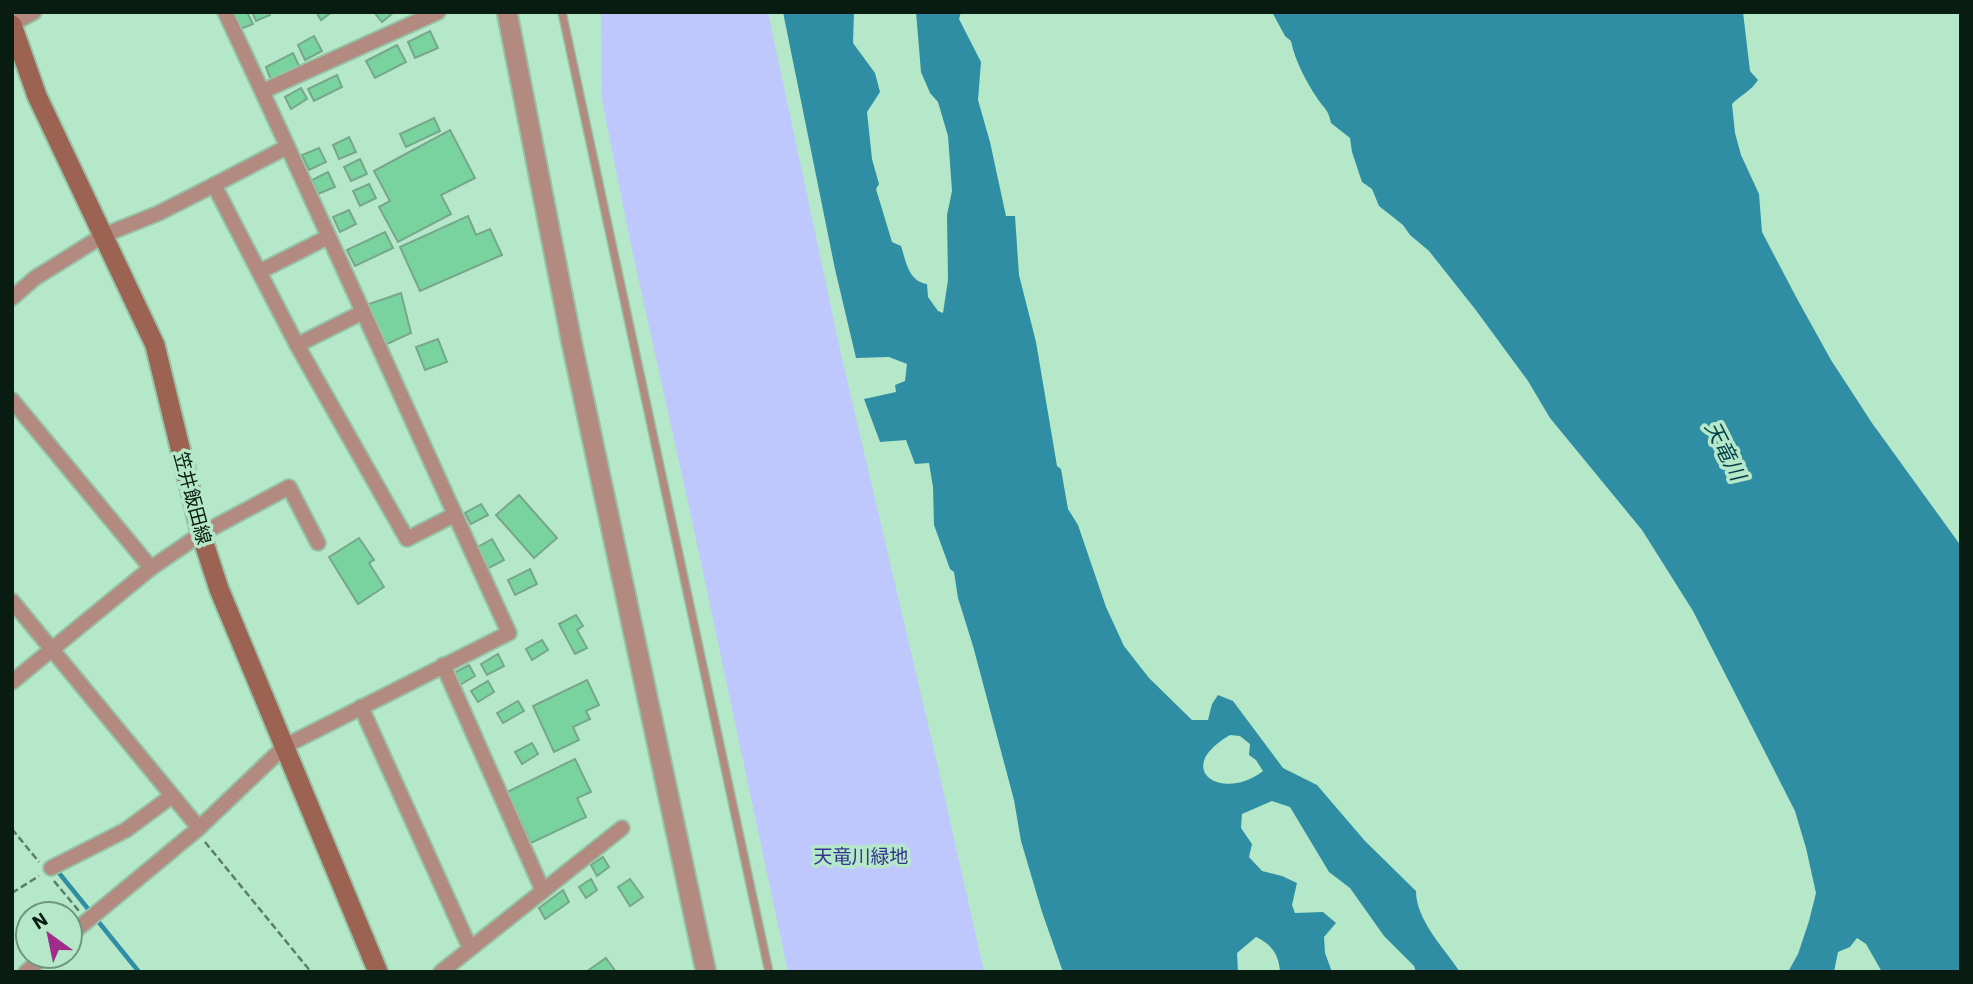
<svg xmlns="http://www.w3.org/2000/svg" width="1973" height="984" viewBox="0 0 1973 984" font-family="'IBM Plex Sans','Noto Sans JP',sans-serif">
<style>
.green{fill:#bfc8fc}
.water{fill:#308ea4;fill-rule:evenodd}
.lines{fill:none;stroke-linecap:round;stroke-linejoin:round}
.stream{stroke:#308ea4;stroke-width:4.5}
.building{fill:#79d39f;stroke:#77a78a;stroke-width:2}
.service-casing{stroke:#96c3a7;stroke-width:10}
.minor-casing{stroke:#96c3a7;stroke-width:18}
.tertiary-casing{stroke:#96c3a7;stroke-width:23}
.secondary-casing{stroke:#96c3a7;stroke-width:23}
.path{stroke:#5c7e69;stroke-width:2.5;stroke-dasharray:7 3.5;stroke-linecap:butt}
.service{stroke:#b28a7f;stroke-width:7}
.minor{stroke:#b28a7f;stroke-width:14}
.tertiary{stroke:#b28a7f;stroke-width:19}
.secondary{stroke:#9c6353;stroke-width:19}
.labels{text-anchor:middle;stroke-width:7;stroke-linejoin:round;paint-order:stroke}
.street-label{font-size:19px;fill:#091c11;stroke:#b5e8c8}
.park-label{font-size:19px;fill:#34348e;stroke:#b5e8c8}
.water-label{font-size:21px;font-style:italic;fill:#063f4c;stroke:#b5e8c8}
</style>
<rect width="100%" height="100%" fill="#b5e8c8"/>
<polygon class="green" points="601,12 768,12 841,354 938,767 984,972 788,972 694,530 631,245 602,100"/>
<g class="water">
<path d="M783,12H854L853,43L875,73L880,92L867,112L872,159L879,184L876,189L892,242L901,246C906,261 908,281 927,284L928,297L938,311L943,313L948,280L947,215L952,191L948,136L938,102L930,93L921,72L916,12H961L959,19L981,62L978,100L990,142L1006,216H1015L1019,275L1036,342L1057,466L1061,469L1068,509L1078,525L1106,607L1124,646L1149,678L1192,720H1208L1212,704L1218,695L1233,701L1283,768L1317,785L1365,841L1416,891C1416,920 1444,948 1460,972H1416L1414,966L1384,936L1350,888L1329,872L1290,807L1272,801L1242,814L1241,828L1252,844L1249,857L1262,871L1282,876L1297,883L1292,905L1295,913L1323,912L1336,923L1324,937L1325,953L1332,972H1280C1279,954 1271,944 1256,937L1237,953L1238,972H1063L1042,912L1021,841L1014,800L973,646L958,598L954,572L950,569L934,525L933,487L929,463L915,464L906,440L880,442L864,399L896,392L895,385L905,381L907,364L889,357L856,358L835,269ZM1230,735L1240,736L1250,744L1249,755L1256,760L1263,771C1222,803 1171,769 1230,735Z"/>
<path d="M1272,12H1743L1750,71L1758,80C1751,91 1741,95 1732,104L1735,133L1741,155L1759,194L1762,232L1795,295L1831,360L1872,423L1961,546V972H1882L1866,944L1857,938L1850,947L1838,952L1834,972H1788L1798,954L1809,921L1816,893L1806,848L1795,811L1693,611L1642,530L1550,418L1528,381L1475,309L1429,251L1410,235L1403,225L1379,206L1372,189L1362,182L1352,152L1350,138L1331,123C1328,108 1324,109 1317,98C1306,81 1295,61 1291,41L1285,36Z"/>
</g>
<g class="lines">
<polyline class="stream" points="55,868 139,972"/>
</g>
<g class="building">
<polygon points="230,12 247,12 253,24 238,30"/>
<polygon points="252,12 269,12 270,15 256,21"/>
<polygon points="316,12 332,12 321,20"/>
<polygon points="374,12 394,12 382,22"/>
<polygon points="430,31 438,48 415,58 408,42"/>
<polygon points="314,36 322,51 305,60 298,45"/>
<polygon points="397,45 406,62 375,78 366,61"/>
<polygon points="293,53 301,70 272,83 266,67"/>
<polygon points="337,75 342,87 314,101 308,89"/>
<polygon points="301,88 307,99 291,109 285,97"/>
<polygon points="434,118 440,131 406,147 400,134"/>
<polygon points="450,130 475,178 441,195 451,214 398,242 379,207 390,201 374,171"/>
<polygon points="349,137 356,152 339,159 333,145"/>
<polygon points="319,148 326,162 309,170 302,155"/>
<polygon points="360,159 367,174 351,181 344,167"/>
<polygon points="328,172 335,187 318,194 312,180"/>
<polygon points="369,184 376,198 360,206 353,191"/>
<polygon points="349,210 356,224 340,232 333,217"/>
<polygon points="468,216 476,235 490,229 502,255 420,291 400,247"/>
<polygon points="385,232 393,248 355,266 347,250"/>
<polygon points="401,293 411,333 385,345 366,305"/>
<polygon points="438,339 447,362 425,370 416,347"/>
<polygon points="519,495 557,538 534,558 496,515"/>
<polygon points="481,504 488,515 471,524 465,513"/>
<polygon points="359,538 374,560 369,563 384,587 358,604 329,557"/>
<polygon points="492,539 504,560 487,569 476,548"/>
<polygon points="530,569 537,584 515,595 508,580"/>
<polygon points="576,615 583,626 577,630 587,648 575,654 559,624"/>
<polygon points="542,640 548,650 532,660 526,649"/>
<polygon points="498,654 504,666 487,675 481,664"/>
<polygon points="469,665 475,676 458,686 452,674"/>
<polygon points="587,680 599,705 586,711 590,719 573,727 579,740 554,752 533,706"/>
<polygon points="488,681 494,692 478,702 471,691"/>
<polygon points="518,701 524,711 503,723 497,713"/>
<polygon points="532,743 538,754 522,764 515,752"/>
<polygon points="575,759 591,792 577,798 586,817 531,843 507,792"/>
<polygon points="603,857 609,867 597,876 591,865"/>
<polygon points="591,879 597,890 586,898 579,887"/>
<polygon points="630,879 643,897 630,906 618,887"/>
<polygon points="563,890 569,902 545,919 539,908"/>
<polygon points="606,958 616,972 586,972"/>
</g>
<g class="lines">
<g class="service-casing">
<polyline id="service" points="562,12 769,972"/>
</g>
<g class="minor-casing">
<g id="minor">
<polyline points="12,24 34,12"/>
<polyline points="263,91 438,12"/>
<polyline points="287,147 214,185 297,345 407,539 454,515"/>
<polyline points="259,272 328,237"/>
<polyline points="12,298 35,278 104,235 159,213 214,185"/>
<polyline points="297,345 363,312"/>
<polyline points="12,400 151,568"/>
<path d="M12,601L199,828L285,746L509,633C414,426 322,218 225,12"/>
<polyline points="443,665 543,891"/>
<polyline points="12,682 151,568 201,534 289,487 318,543"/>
<polyline points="361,707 470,948"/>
<polyline points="51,868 126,830 172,796"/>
<polyline points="70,935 199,828"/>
<polyline points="26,972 45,956"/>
<polyline points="441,972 622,828"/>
</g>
</g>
<g class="tertiary-casing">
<polyline id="tertiary" points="507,12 572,344 706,972"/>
</g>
<g class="secondary-casing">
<polyline id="secondary" points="12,25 37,96 155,345 201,534 219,589 378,972"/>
</g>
<g class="path">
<polyline points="12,829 39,862"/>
<polyline points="205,842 311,972"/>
<polyline points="54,881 79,911"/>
<polyline points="12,893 39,876"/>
</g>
<use href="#service" class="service"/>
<use href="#minor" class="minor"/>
<use href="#tertiary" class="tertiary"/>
<use href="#secondary" class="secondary"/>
</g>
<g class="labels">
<g class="street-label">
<text transform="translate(193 498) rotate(75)" y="7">笠井飯田線</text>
</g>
<g class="park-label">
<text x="861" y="863">天竜川緑地</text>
</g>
<g class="water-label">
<text transform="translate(1725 451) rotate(63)" y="7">天竜川</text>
</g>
</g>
<rect width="1973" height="984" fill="none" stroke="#091c11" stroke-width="28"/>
<g transform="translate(49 935) rotate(327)"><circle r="33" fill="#b5e8c8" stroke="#70967f" stroke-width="2"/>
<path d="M0-5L12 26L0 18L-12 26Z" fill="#a02d89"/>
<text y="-10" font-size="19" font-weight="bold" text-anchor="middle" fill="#091c11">N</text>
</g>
</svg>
